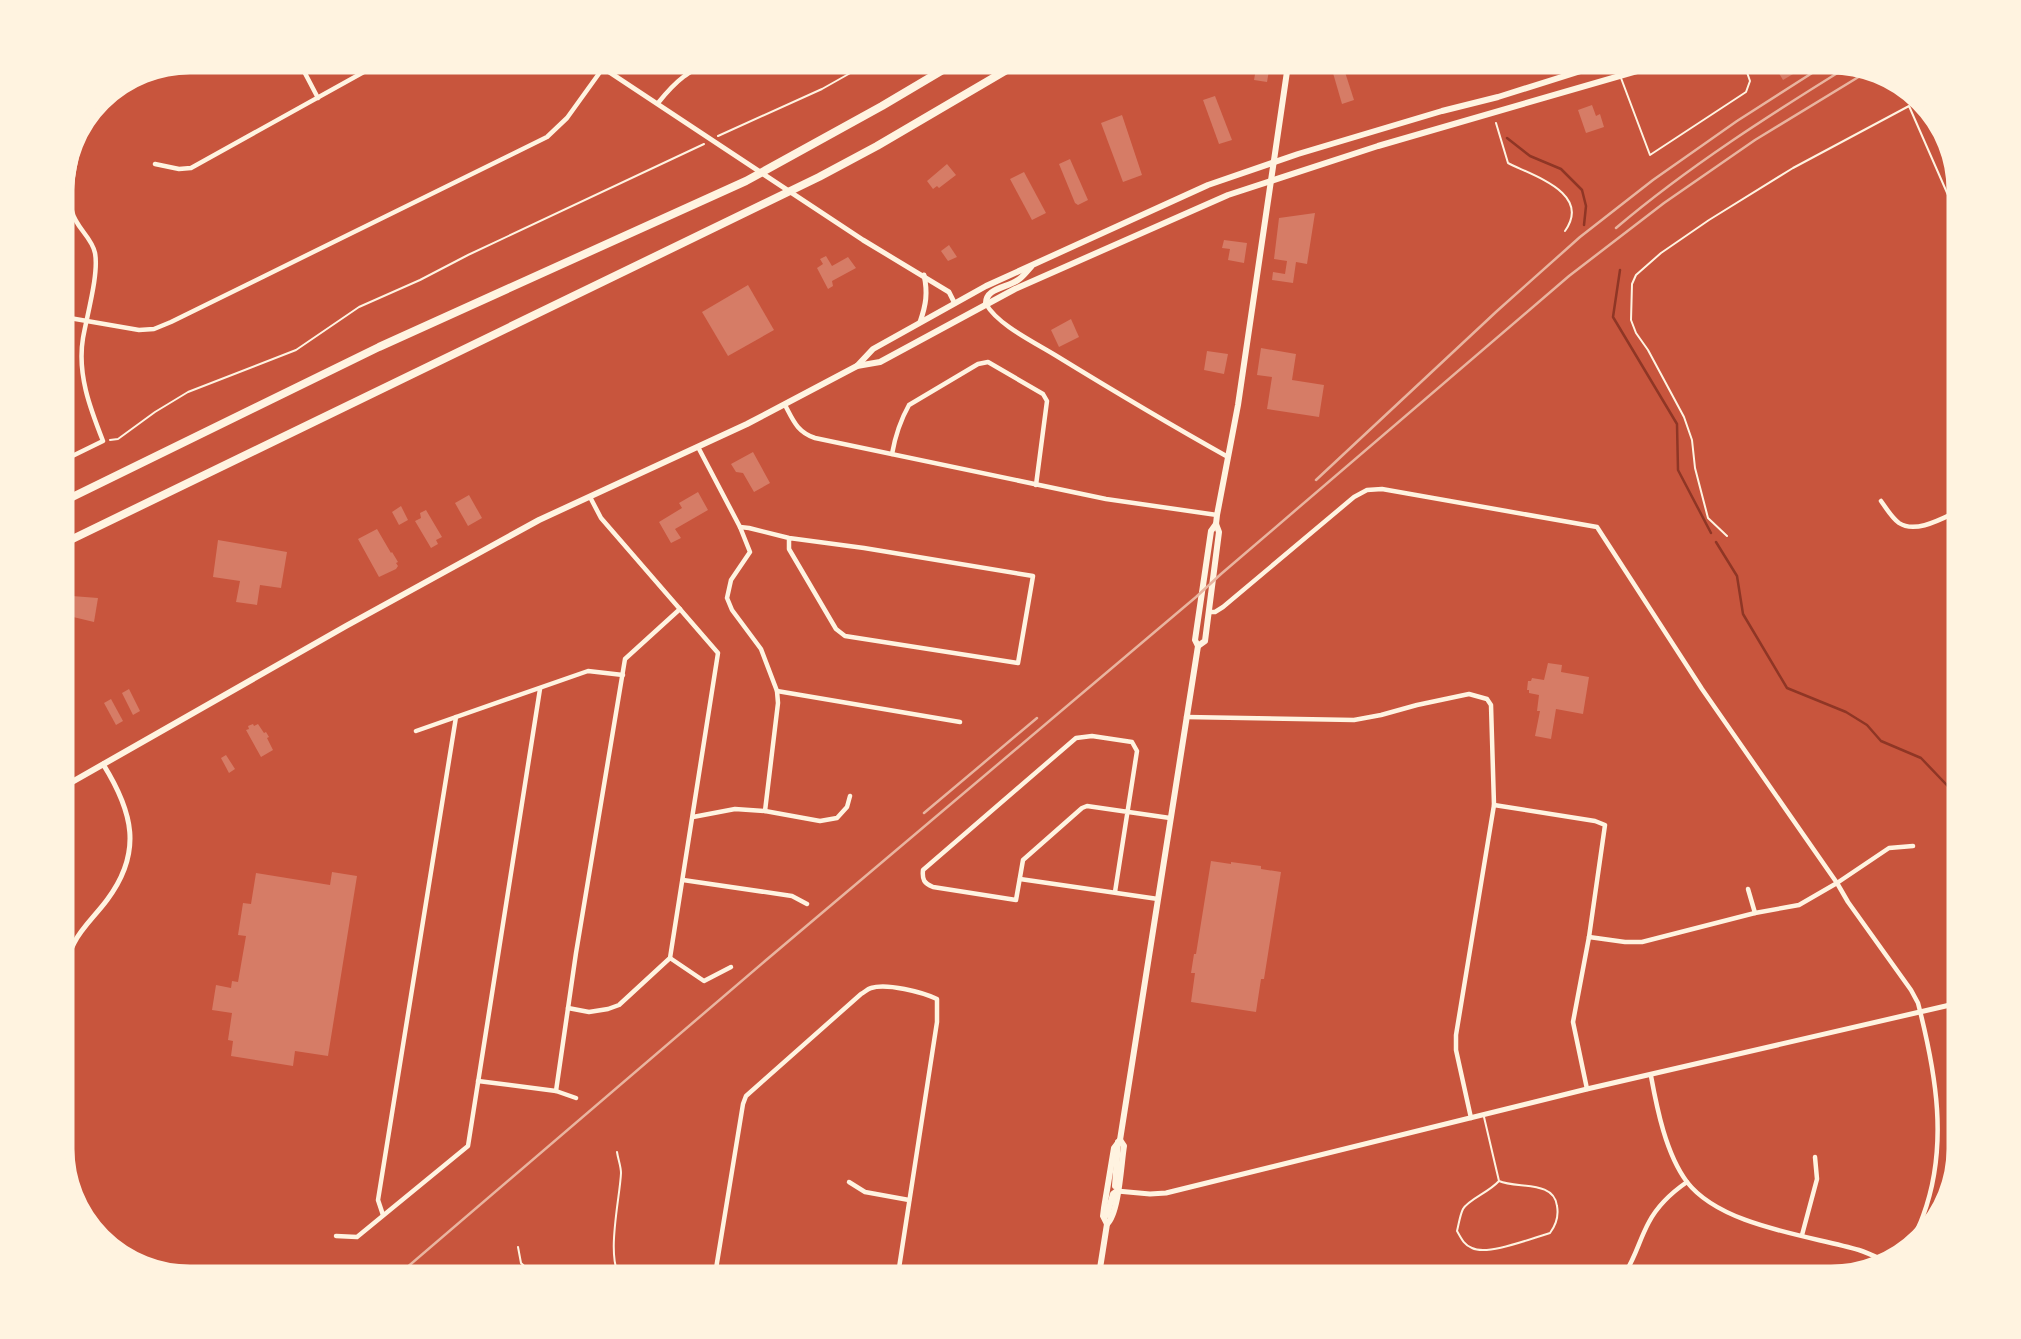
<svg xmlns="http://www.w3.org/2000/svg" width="2021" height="1339" viewBox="0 0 2021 1339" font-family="Manrope,sans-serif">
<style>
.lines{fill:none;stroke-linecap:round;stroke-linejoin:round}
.stream{stroke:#8f3625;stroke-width:2.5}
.building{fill:#d67c66}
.path{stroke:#fff3e0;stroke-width:2}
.service{stroke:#fff3e0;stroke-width:2}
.minor{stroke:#fff3e0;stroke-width:4.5}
.tertiary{stroke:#fff3e0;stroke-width:5}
.secondary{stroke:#fff3e0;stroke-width:6}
.motorway{stroke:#fff3e0;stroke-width:8}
.rail{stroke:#e9b49f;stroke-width:2.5}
.rim{fill:none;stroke:#fff3e0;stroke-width:9}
</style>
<rect width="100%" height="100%" fill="#c8553d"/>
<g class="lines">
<g class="stream">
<polyline points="1507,138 1530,156 1561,169 1582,190 1586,206 1584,225"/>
<polyline points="1620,270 1613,317 1677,424 1678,470 1711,533"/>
<polyline points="1716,542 1737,576 1743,614 1787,688 1846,712 1867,725 1881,741 1921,758 1963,802"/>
</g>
</g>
<g class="building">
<polygon points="1787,58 1820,58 1783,80 1774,65"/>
<polygon points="1257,63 1270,65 1267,82 1254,80"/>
<polygon points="1344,69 1354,100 1342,104 1333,73"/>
<polygon points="1215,96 1232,140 1219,144 1203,100"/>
<polygon points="1592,105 1596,116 1600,114 1604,127 1586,133 1578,110"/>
<polygon points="1122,115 1142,175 1123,182 1101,123"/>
<polygon points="1070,159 1088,200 1078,205 1075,203 1059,164"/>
<polygon points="947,164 956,175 939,188 937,186 933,189 927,181"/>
<polygon points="1024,172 1046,213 1032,220 1010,179"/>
<polygon points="1315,213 1307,264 1296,262 1293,283 1272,280 1273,272 1285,274 1287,261 1274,259 1279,218"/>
<polygon points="1224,240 1247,243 1244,263 1228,260 1230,249 1222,248"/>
<polygon points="949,245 957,257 948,261 941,251"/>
<polygon points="826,256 832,266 848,257 856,268 832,281 833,286 828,289 817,268 823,264 820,259"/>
<polygon points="748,285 774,330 728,356 702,312"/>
<polygon points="1071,319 1079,337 1059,347 1051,330"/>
<polygon points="1261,348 1296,354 1292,380 1324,385 1319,417 1267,409 1272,377 1257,375"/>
<polygon points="1207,351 1228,354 1224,374 1204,370"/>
<polygon points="753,452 770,483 754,492 743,473 736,472 731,464"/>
<polygon points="698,492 708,510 675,529 681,538 671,543 659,522 682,508 679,503"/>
<polygon points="469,495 482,518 468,526 455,503"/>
<polygon points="401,506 408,520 399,525 392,512"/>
<polygon points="426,510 442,537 436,540 438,544 431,548 415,521 421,518 420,513"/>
<polygon points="377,529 391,553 392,552 398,562 396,563 398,566 396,569 379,577 358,539"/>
<polygon points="218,540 287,552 281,588 260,585 257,605 236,602 240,581 213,577"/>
<polygon points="72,596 98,598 94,622 69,616"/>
<polygon points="1548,663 1562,665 1561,672 1589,677 1583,714 1556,709 1551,739 1535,736 1540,711 1537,711 1539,695 1529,693 1529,690 1527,690 1528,681 1531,681 1532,678 1544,680"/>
<polygon points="129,689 140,711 133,715 122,693"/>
<polygon points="111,699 123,721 116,725 104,703"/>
<polygon points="253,724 254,726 258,724 264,733 266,732 269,737 267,738 273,750 261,757 246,730 249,729 248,726"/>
<polygon points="226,755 235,769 229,773 221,758"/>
<polygon points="1211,861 1231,864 1231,862 1261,866 1261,869 1281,872 1264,979 1261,979 1256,1012 1191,1002 1195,973 1191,973 1194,954 1196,954"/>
<polygon points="332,872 357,876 328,1056 295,1051 293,1066 231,1056 233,1041 228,1040 232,1013 212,1010 216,985 231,988 232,981 238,982 246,936 238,935 243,903 251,904 256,873 330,885"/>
</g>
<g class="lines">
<g class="path">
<path d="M1496,123L1508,163C1533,176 1592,193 1565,231"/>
<polyline points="718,136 822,89 877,58"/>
<polyline points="110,440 118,439 155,412 188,392 296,350 359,307 420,280 468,255 704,144"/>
<polyline points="1727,536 1708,518 1695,468 1692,440 1684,417 1648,350 1636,333 1631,320 1632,284 1636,275 1661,253 1709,220 1793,168 1909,106 1955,211 1950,213 1952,219"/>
</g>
<g class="service">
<polyline points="1616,61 1620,73"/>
<polyline points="1621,78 1650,155 1746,92 1750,81 1742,58"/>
<path d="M1484,1117L1499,1181C1488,1193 1469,1199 1463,1209C1460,1215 1459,1223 1457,1231C1461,1238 1464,1245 1472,1248C1488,1256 1532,1238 1550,1233C1556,1225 1559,1217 1557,1206C1554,1180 1517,1189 1499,1181"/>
<path d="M617,1152C618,1159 621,1166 621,1173C620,1199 604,1263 623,1281"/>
<polyline points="518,1247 521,1263 540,1281"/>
</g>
<g class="minor">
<polyline points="297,58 318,98"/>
<path d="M658,103C678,78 687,73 715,58"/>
<polyline points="155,164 179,169 191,168 389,58"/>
<path d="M986,304C998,325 1034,342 1055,355C1112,390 1169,424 1228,457"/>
<polyline points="58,316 139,330 154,329 171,322 547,137 567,118 603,68"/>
<path d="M785,405C793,420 797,432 815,438L1106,499L1217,515"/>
<polyline points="698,447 740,527 750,552 731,580 727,598 732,610 761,649 777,691 960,722"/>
<path d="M892,454C895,437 900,421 909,405L978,364L988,362L1043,394L1047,401L1036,485"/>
<path d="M58,463L103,441C90,408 77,374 83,338C87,315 99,274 95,253C92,237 75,227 72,211C67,190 79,149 83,126"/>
<path d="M1881,501C1886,508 1892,518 1899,523C1917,535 1946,516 1963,509"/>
<polyline points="740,527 749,528 789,538 864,548 1033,576 1018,663 845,636 836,629 789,549 789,538"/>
<path d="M1210,612H1215L1223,607L1354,497L1367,490L1382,489L1597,527L1702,689L1837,883L1848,902L1911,990L1918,1003C1936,1073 1949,1146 1923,1216C1918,1231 1909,1245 1902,1259"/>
<polyline points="1186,717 1354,720 1381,715 1417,705 1469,694 1487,699 1491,705 1494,805 1456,1035 1456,1050 1471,1118"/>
<polyline points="416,731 588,671 623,675"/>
<polyline points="1494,805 1595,821 1605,825 1589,937 1573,1022 1587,1089"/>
<polyline points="765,811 778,703 777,691"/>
<polyline points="693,817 735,809 765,811 820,821 837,818 847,807 850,796"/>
<polyline points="1020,879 1158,899"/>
<polyline points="683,880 792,896 807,904"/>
<polyline points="1748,889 1755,913"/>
<path d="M1115,892L1137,751L1132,742L1092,736L1076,738L923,870C922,880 924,883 933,887L1016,900L1023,860L1082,808L1087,806L1170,818"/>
<polyline points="1589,937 1625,942 1642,942 1755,913 1799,905 1837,883 1889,848 1913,846"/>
<polyline points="670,958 704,981 731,967"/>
<polyline points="568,1008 589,1012 608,1009 619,1005 670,958 718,653 601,518 590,497"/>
<path d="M1651,1076C1657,1109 1666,1154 1687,1182C1721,1226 1807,1235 1859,1250C1871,1254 1882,1260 1894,1265"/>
<polyline points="478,1081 556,1091 576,1098"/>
<polyline points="556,1091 576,953 625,659 680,609"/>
<polyline points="849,1182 865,1192 909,1200"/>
<polyline points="383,1215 378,1200 456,717"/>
<polyline points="1802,1235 1817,1179 1815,1157"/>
<polyline points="336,1236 357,1237 468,1146 540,689"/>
<path d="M628,1281C639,1273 655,1279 667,1281"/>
<path d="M714,1281L743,1104L746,1096L861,994C865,992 867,989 871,988C887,983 922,992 937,999V1022L897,1281"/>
<path d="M1620,1281C1635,1261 1638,1242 1649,1222C1658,1205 1671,1193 1687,1182"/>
</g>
<g class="tertiary">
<polyline points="588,58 863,240 949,292 954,302"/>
<path d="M920,322C926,305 928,293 924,275"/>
<path d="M58,1006C62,985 64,962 74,943C82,927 96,915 107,900C143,852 133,812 103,764"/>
<polyline points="1117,1191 1150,1194 1166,1193 1587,1089 1963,1002"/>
</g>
<g class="secondary">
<path d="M986,304C985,288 1007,288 1018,280C1023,277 1027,271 1031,267"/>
<polyline points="857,366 873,349 986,286 1208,185 1298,154 1442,111 1498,97 1622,58"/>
<polyline points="1198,646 1205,641 1219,532 1216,524 1217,515 1238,405 1289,58"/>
<polyline points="58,790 346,626 539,520 747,424 857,366 880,362 1015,289 1228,195 1378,146 1682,58"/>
<polyline points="1115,1186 1118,1142"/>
<polyline points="1107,1215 1113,1194 1117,1191"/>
<polyline points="1107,1224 1103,1216 1104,1208 1114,1148 1120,1140 1198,646 1195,640 1211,531 1216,524"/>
<path d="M1098,1281L1107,1224C1119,1213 1121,1164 1124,1146L1120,1140"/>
</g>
<g class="motorway">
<polyline points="58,504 379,347 746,181 882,106 963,58"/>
<polyline points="58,546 819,177 877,146 1027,58"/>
</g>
<g class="rail">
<path d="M1616,228C1689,166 1771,114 1852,64"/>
<polyline points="1316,480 1497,311 1580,237 1653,180 1737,121 1834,59"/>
<polyline points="924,813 1037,718"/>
<polyline points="391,1281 765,961 1196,597 1221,574 1569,276 1664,203 1755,140 1870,70"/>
</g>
</g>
<path d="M0 0H2021V1339H0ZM190 70H1831A120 120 0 0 1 1951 190V1149A120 120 0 0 1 1831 1269H190A120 120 0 0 1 70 1149V190A120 120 0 0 1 190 70Z" fill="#fff3e0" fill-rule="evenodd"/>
<path class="rim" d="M190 70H1831A120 120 0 0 1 1951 190V1149A120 120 0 0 1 1831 1269H190A120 120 0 0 1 70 1149V190A120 120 0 0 1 190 70Z"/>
</svg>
